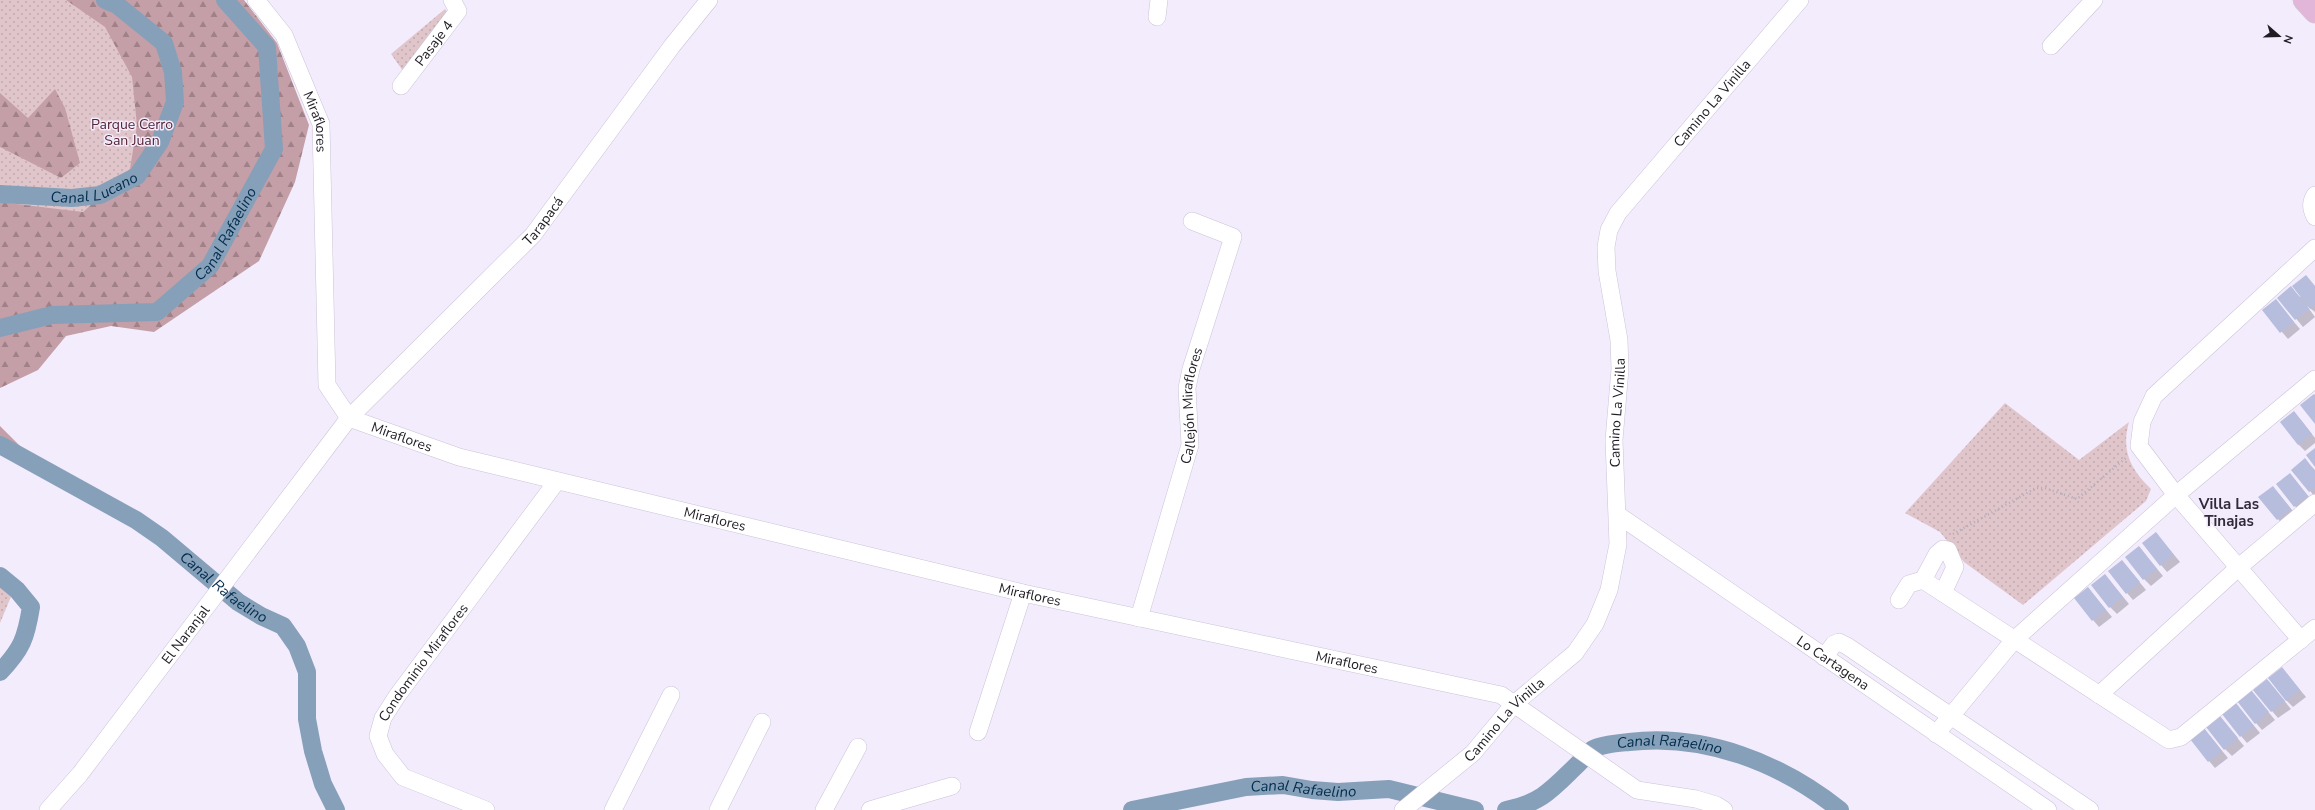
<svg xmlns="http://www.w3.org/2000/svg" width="2315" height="810" viewBox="0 0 2315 810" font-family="'Nunito Sans',sans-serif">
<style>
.grass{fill:url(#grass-dots)}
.forest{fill:url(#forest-firs)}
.shadow{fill:#0003}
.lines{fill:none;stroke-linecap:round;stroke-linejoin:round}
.canal{stroke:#86a0b9;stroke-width:18}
.building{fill:#b6bddd}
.minor-casing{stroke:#ccc3d7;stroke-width:18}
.major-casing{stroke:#d2d2d3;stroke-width:23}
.path{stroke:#b1abb9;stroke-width:2.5;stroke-dasharray:1 3;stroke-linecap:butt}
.minor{stroke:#fff;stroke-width:17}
.major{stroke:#e1b6d9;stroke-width:22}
.labels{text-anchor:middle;stroke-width:3;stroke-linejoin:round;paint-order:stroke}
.street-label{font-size:14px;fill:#201c24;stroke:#f3ecfd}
.park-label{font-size:14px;fill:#572534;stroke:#f3ecfd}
.water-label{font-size:15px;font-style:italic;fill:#002c4d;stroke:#f3ecfd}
.neighbourhood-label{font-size:15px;font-weight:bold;fill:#312a3a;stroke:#f3ecfd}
</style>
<defs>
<pattern id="grass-dots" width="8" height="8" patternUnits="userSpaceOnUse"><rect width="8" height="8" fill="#e0c6cb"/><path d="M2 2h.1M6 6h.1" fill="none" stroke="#c0aaae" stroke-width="1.8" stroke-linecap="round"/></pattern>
<pattern id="forest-firs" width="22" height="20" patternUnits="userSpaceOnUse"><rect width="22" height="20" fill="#c59fa7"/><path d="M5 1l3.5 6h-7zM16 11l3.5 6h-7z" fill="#a08188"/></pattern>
</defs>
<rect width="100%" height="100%" fill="#f3ecfd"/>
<g class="grass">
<polygon points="0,0 225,0 267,47 0,328"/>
<polygon points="445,9 449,14 403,71 391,54"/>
<path d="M2005,403L2079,460L2129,422C2121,450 2130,469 2151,489L2146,501L2023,605L1964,562L1940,532L1905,513Z"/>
<polygon points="0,578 13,592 0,623"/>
</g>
<g class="forest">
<polygon points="66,0 244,0 277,43 309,125 295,182 259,261 154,332 111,326 66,336 38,370 0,388 0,202 83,212 130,169 137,125 132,77 105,27"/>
<polygon points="55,89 65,108 80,163 61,178 0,147 0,93 28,118"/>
<polygon points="0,426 35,461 0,455"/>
</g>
<g class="shadow">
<polygon points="2315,286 2315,312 2307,306 2315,317 2303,327 2279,298 2291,288 2300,297"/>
<polygon points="2276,301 2300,329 2288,339 2263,310"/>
<polygon points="2300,419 2315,438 2315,443 2305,451 2298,444"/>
<polygon points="2305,460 2315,470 2315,497 2293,470"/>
<polygon points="2290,474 2314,503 2301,513 2295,506"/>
<polygon points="2279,494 2297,516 2284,526 2278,519"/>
<polygon points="2156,533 2180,562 2167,572 2161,565"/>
<polygon points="2139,547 2163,576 2151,586 2144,579"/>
<polygon points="2128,568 2146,590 2133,600 2127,593"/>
<polygon points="2105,575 2129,604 2117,614 2110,607"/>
<polygon points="2088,588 2112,617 2099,627 2093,620"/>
<polygon points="2282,668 2306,697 2293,707 2286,700"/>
<polygon points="2273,687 2291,709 2278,718 2254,690"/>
<polygon points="2251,691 2275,720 2262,730 2256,723"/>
<polygon points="2236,704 2260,733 2247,743 2241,736"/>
<polygon points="2220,717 2244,746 2232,756 2225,749"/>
<polygon points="2210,736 2228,758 2215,768 2209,761"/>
</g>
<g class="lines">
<g class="canal">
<path id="s1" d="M0,194L72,198L100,195L137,176L160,142L175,102L173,72L164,43L117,5L105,0"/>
<path id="s2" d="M0,328L52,315L157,312L210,266L274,149L267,47L225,0"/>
<path id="s3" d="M0,445L136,520L162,538L238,602L261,616L283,626L297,646L307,672V719L313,751L323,784L336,810"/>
<path d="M0,576L17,590L31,607C26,638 22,649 0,672"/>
<path id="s4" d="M1132,810L1246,787L1283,785L1312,790L1338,792L1389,789L1475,810"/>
<path id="s5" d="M1506,810C1542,803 1553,788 1578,764C1583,759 1588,753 1593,749C1602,744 1619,743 1629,742C1705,733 1781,763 1840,810"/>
</g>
</g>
<g class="building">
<polygon points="2306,275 2315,286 2315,305 2310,309 2292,286"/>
<polygon points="2291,286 2309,309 2295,320 2277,298"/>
<polygon points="2276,299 2294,322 2280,333 2262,310"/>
<polygon points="2314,394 2315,395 2315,424 2300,405"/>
<polygon points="2294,411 2312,434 2298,445 2280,422"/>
<polygon points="2315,448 2315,467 2306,455"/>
<polygon points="2305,458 2315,471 2315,488 2309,492 2291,470"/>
<polygon points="2290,473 2308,496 2294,507 2276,484"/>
<polygon points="2273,486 2291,509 2277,520 2258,497"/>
<polygon points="2156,532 2174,555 2160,566 2142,543"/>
<polygon points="2139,546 2157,569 2143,580 2125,557"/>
<polygon points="2122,560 2140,582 2126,594 2108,571"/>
<polygon points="2105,574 2123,597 2109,608 2091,585"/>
<polygon points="2088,587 2106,610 2092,621 2074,598"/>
<polygon points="2282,667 2300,690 2286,701 2268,678"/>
<polygon points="2267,679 2285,701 2271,712 2253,690"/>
<polygon points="2251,690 2269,712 2255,724 2237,701"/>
<polygon points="2236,703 2254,726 2240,737 2222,714"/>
<polygon points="2220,716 2238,738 2224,750 2206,727"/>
<polygon points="2204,728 2222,751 2208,762 2190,739"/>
</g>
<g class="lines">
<g class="minor-casing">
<g id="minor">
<path id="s6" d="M256,0L284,35L321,124L327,385L349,418L459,457L1023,593L1501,695L1637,790L1696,799L1716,805L1724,810"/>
<polyline points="1157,17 1159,0"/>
<polyline points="2051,46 2094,0"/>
<path id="s7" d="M401,86L458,11L452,0"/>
<path d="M2315,195C2310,203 2311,209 2315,217"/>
<path id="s8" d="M1618,515L2048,810"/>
<polyline points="1923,580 1937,554 1943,549 1948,550 1955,567 1943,593"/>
<polyline points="1899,600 1909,584 1923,580 2169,740 2181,737 2315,628"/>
<path id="s9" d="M1139,618L1190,445L1187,388L1191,369L1233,237L1192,221"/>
<polyline points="2301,640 2176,495 2139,446 2142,422 2154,396 2315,248"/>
<polyline points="1824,657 1834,644 1839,642 1847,646 2090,810"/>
<polyline points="2099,695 2239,567 2315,503"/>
<polyline points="978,732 1023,593"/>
<polyline points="1936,734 2014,640 2176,495 2315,379"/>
<path id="s10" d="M48,810L80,774L349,418L533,235L672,46L709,0"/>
<path id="s11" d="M486,810L403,777L385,754L378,736L383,718L397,696L557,481"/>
<polyline points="613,810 671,695"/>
<polyline points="718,810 762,722"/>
<polyline points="824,810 858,747"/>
<polyline points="870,810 952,786"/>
<path id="s12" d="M1403,810L1473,753L1514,704L1575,653L1595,624L1609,590L1618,544L1614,440L1620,369L1619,340L1607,271L1606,247L1609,230L1618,213L1800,0"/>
</g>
</g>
<g class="major-casing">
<polyline id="major" points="2304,0 2315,12"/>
</g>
<polyline class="path" points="1953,534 2036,488 2045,488 2077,499 2127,457"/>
<use href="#minor" class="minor"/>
<use href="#major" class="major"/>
</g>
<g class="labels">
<g class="street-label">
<text dy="5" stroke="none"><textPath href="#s7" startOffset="54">Pasaje 4</textPath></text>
<text dy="5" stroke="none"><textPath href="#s12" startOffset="832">Camino La Vinilla</textPath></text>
<text dy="5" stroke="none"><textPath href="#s6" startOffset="138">Miraflores</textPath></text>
<text dy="5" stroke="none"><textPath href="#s10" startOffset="771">Tarapacá</textPath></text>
<text dy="5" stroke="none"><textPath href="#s9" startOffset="220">Callejón Miraflores</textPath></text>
<text dy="5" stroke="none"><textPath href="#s12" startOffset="484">Camino La Vinilla</textPath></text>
<text dy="5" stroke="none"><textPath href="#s6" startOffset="498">Miraflores</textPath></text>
<text dy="5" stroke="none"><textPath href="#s6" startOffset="822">Miraflores</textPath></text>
<text dy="5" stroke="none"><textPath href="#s6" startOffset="1146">Miraflores</textPath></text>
<text dy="5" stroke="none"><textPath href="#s10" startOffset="223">El Naranjal</textPath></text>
<text dy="5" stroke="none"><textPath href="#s6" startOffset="1470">Miraflores</textPath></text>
<text dy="5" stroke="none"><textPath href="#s11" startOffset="225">Condominio Miraflores</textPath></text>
<text dy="5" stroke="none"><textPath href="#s8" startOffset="261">Lo Cartagena</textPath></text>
<text dy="5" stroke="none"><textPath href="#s12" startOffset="136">Camino La Vinilla</textPath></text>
</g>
<g class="park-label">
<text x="132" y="129">Parque Cerro<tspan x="132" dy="16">San Juan</tspan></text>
</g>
<g class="water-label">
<text dy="5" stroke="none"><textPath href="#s1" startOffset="96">Canal Lucano</textPath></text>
<text dy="5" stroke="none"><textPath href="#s2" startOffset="264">Canal Rafaelino</textPath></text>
<text dy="5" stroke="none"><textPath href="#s3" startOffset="266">Canal Rafaelino</textPath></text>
<text dy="5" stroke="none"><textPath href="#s5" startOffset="186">Canal Rafaelino</textPath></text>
<text dy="5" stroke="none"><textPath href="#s4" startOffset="174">Canal Rafaelino</textPath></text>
</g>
<g class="neighbourhood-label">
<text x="2229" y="509">Villa Las<tspan x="2229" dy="17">Tinajas</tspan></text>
</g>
</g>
<g transform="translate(2279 36) rotate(110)" stroke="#f3ecfd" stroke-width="3" paint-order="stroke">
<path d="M0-3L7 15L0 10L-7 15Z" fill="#201c24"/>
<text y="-6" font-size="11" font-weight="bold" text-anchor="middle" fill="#201c24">N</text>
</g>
</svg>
